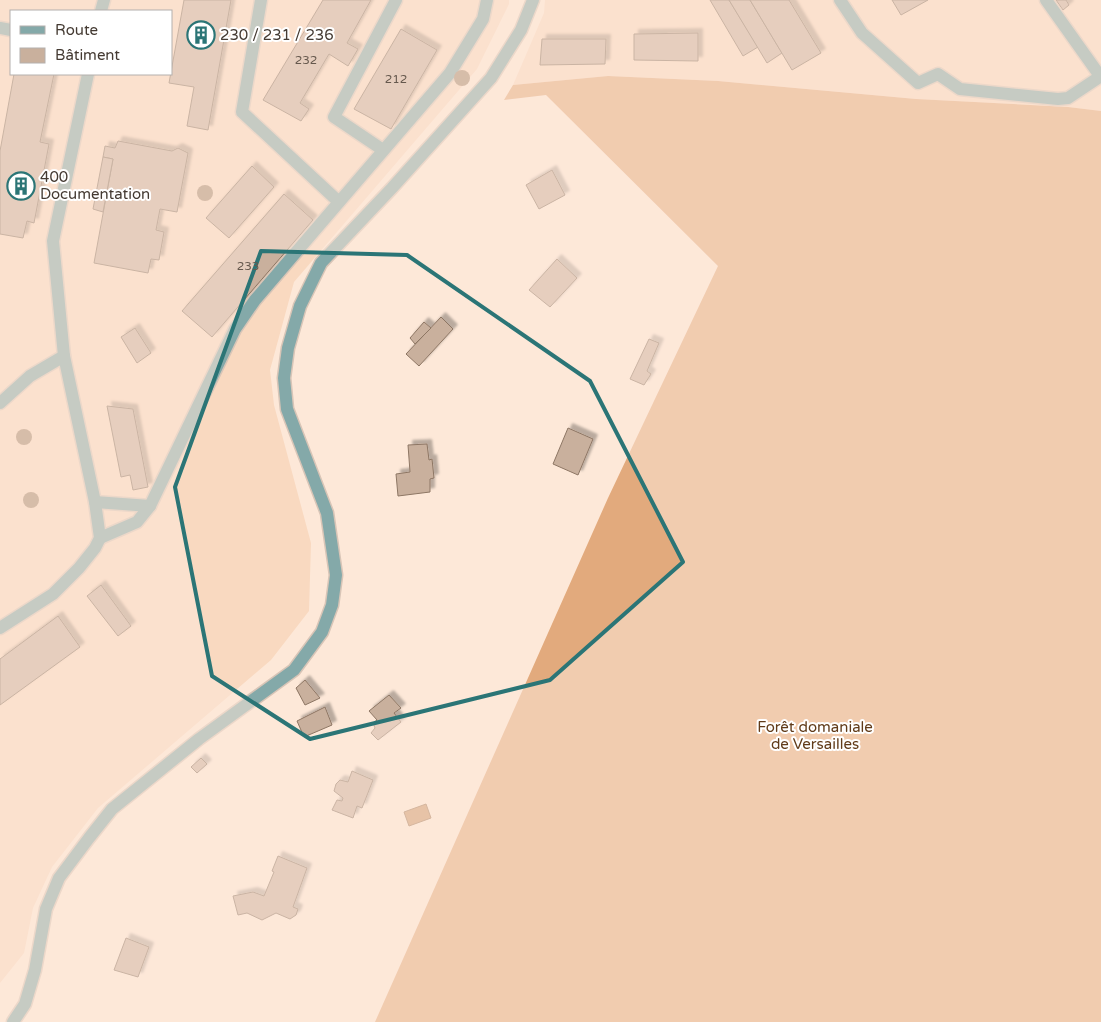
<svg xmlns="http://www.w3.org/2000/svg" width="1101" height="1022" viewBox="0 0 1101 1022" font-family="'Varela Round',sans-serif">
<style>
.built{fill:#f9d9c0;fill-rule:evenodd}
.forest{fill:#e2aa7d}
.water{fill:#cd976a;stroke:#a47b59}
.building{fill:#c9b09d;stroke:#8d7664;filter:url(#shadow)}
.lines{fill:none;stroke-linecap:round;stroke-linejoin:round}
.minor-casing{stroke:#d8c5b7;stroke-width:15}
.minor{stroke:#84a9a9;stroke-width:12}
.tree{fill:#a7896f}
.marked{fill:none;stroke:#2b7576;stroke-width:4;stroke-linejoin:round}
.labels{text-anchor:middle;stroke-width:4;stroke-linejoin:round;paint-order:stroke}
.number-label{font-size:12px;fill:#65584d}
.poi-label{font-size:15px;fill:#443a32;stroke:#fff;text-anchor:start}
.park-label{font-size:15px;fill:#613b19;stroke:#fff}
</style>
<defs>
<filter id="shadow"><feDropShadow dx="4.5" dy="-4.5" stdDeviation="1" flood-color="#0004"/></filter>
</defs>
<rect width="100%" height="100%" fill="#fde8d8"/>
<g class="built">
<path d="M0,0H509V4L477,69L294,282L270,370L274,405L311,543L309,611L271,660L98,808L52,867L33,908L24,953L0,983ZM11,11H171V74H11Z"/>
<polygon points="545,0 1101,0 1101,111 1068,107 916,99 718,81 608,76 513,85 544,13"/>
</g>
<polygon class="forest" points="608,76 718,81 916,99 1068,107 1101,111 1101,1022 375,1022 608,498 718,266 546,95 504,100 513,85"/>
<polygon class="water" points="426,804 431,818 409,826 404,812"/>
<g class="building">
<polygon points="184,0 231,0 208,130 187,126 194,87 169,83"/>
<polygon points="323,0 371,0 347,43 358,49 348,66 329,54 300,103 309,109 301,121 263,100"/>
<polygon points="710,0 729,0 758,47 743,56"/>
<polygon points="729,0 750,0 782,53 767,63"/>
<polygon points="750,0 789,0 821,53 792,70"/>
<polygon points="892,0 928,0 901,15"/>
<polygon points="1056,0 1066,0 1069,5 1063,10"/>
<polygon points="401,29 437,50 391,129 354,109"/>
<polygon points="698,33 698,61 634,60 634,34"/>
<polygon points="542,39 606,39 605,64 540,65"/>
<polygon points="14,74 54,74 40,142 49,144 34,223 27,221 23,238 0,234 0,151"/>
<polygon points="118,141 172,151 178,148 188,153 177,212 160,209 156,230 164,232 159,260 151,259 148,273 94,263 113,159 103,157 105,146 115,148"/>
<polygon points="103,157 113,159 103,212 93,209"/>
<polygon points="252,166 274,187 229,238 206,218"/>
<polygon points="552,170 565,195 539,209 526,185"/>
<polygon points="284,194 313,220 212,337 182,311"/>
<polygon points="557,259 577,278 550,307 529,290"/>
<polygon points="441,317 453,329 419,366 406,354"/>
<polygon points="424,322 431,328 415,344 410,338"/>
<polygon points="135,328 151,353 137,363 121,337"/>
<polygon points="649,339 659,343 647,371 651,374 644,385 630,379"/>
<polygon points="107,406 133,409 148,487 133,490 130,475 121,477"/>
<polygon points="568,428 593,439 578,475 553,464"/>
<polygon points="427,444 429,460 432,459 434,478 430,479 430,492 398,496 396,474 410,472 408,445"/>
<polygon points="101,585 131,626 118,636 87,596"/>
<polygon points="58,616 80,647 0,705 0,659"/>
<polygon points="305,680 320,698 305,705 296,688"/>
<polygon points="389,695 401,708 394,713 401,722 378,740 371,733 375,728 373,723 377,720 369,711"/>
<polygon points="325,707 332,725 304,737 297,721"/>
<polygon points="201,758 207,764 197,773 191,767"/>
<polygon points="352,771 373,780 362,808 357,806 353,818 332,810 337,800 342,801 343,798 334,791 336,784 340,780 348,782"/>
<polygon points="278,856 307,868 293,907 298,909 296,915 290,919 276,913 262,920 247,913 238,915 233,896 253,892 264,896 274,872 272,871"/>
<polygon points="126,938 149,947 138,977 114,970"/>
</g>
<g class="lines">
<g class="minor-casing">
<g id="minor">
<polyline points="261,0 242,112 339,202"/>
<polyline points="840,0 862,33 918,83 938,74 960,89 1058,99 1068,98 1101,76"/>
<polyline points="1046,0 1100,76"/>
<polyline points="101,11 104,0"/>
<polyline points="0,28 11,30"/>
<polyline points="383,150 334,117 396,0"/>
<polyline points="0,403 30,376 64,356"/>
<polyline points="95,502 150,506"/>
<polyline points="100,538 137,522 150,506 235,329 255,300 450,73 483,19 487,0"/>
<polyline points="0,628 53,594 79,568 95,548 100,538 95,502 64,356 53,241 88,74"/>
<polyline points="13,1022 25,1004 35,970 46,909 59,878 89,838 112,809 199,739 294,670 322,632 332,605 336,575 327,513 287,409 284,378 288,348 300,306 321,263 392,188 491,78 521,30 533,0"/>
</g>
</g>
<use href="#minor" class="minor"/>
</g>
<g class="tree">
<circle cx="462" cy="78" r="8"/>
<circle cx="205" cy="193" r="8"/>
<circle cx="24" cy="437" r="8"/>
<circle cx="31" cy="500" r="8"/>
</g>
<path d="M0 0H1101V1022H0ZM261,251L407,255L590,381L683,562L550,680L310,739L212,676L175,487Z" fill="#fde8d8" fill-opacity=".55" fill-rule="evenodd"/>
<path class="marked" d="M261,251L407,255L590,381L683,562L550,680L310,739L212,676L175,487Z"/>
<defs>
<g id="building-ring" transform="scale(1.4375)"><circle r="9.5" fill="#fff" stroke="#2b7576" stroke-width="1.5"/><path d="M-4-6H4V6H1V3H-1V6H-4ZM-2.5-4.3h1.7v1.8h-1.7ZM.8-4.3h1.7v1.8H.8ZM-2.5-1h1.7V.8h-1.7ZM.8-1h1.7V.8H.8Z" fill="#2b7576"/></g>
</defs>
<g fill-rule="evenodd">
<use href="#building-ring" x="201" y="35"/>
<use href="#building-ring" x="21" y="186"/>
</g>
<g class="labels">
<g class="number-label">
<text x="306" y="64">232</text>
<text x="396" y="83">212</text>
<text x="248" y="270">233</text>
</g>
<g class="poi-label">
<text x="220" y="40">230 / 231 / 236</text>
<text x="40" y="182">400<tspan x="40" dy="17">Documentation</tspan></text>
</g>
<g class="park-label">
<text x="815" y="732">Forêt domaniale<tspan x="815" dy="17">de Versailles</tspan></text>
</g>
</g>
<rect x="10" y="10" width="162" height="65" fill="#ffffff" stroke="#b4b0ad"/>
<rect x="20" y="26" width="25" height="8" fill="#84a9a9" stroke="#b4b0ad"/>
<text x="55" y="35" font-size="15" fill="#443a32">Route</text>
<rect x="20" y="48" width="25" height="15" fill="#c9b09d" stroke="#b4b0ad"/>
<text x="55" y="60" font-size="15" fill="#443a32">Bâtiment</text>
</svg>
